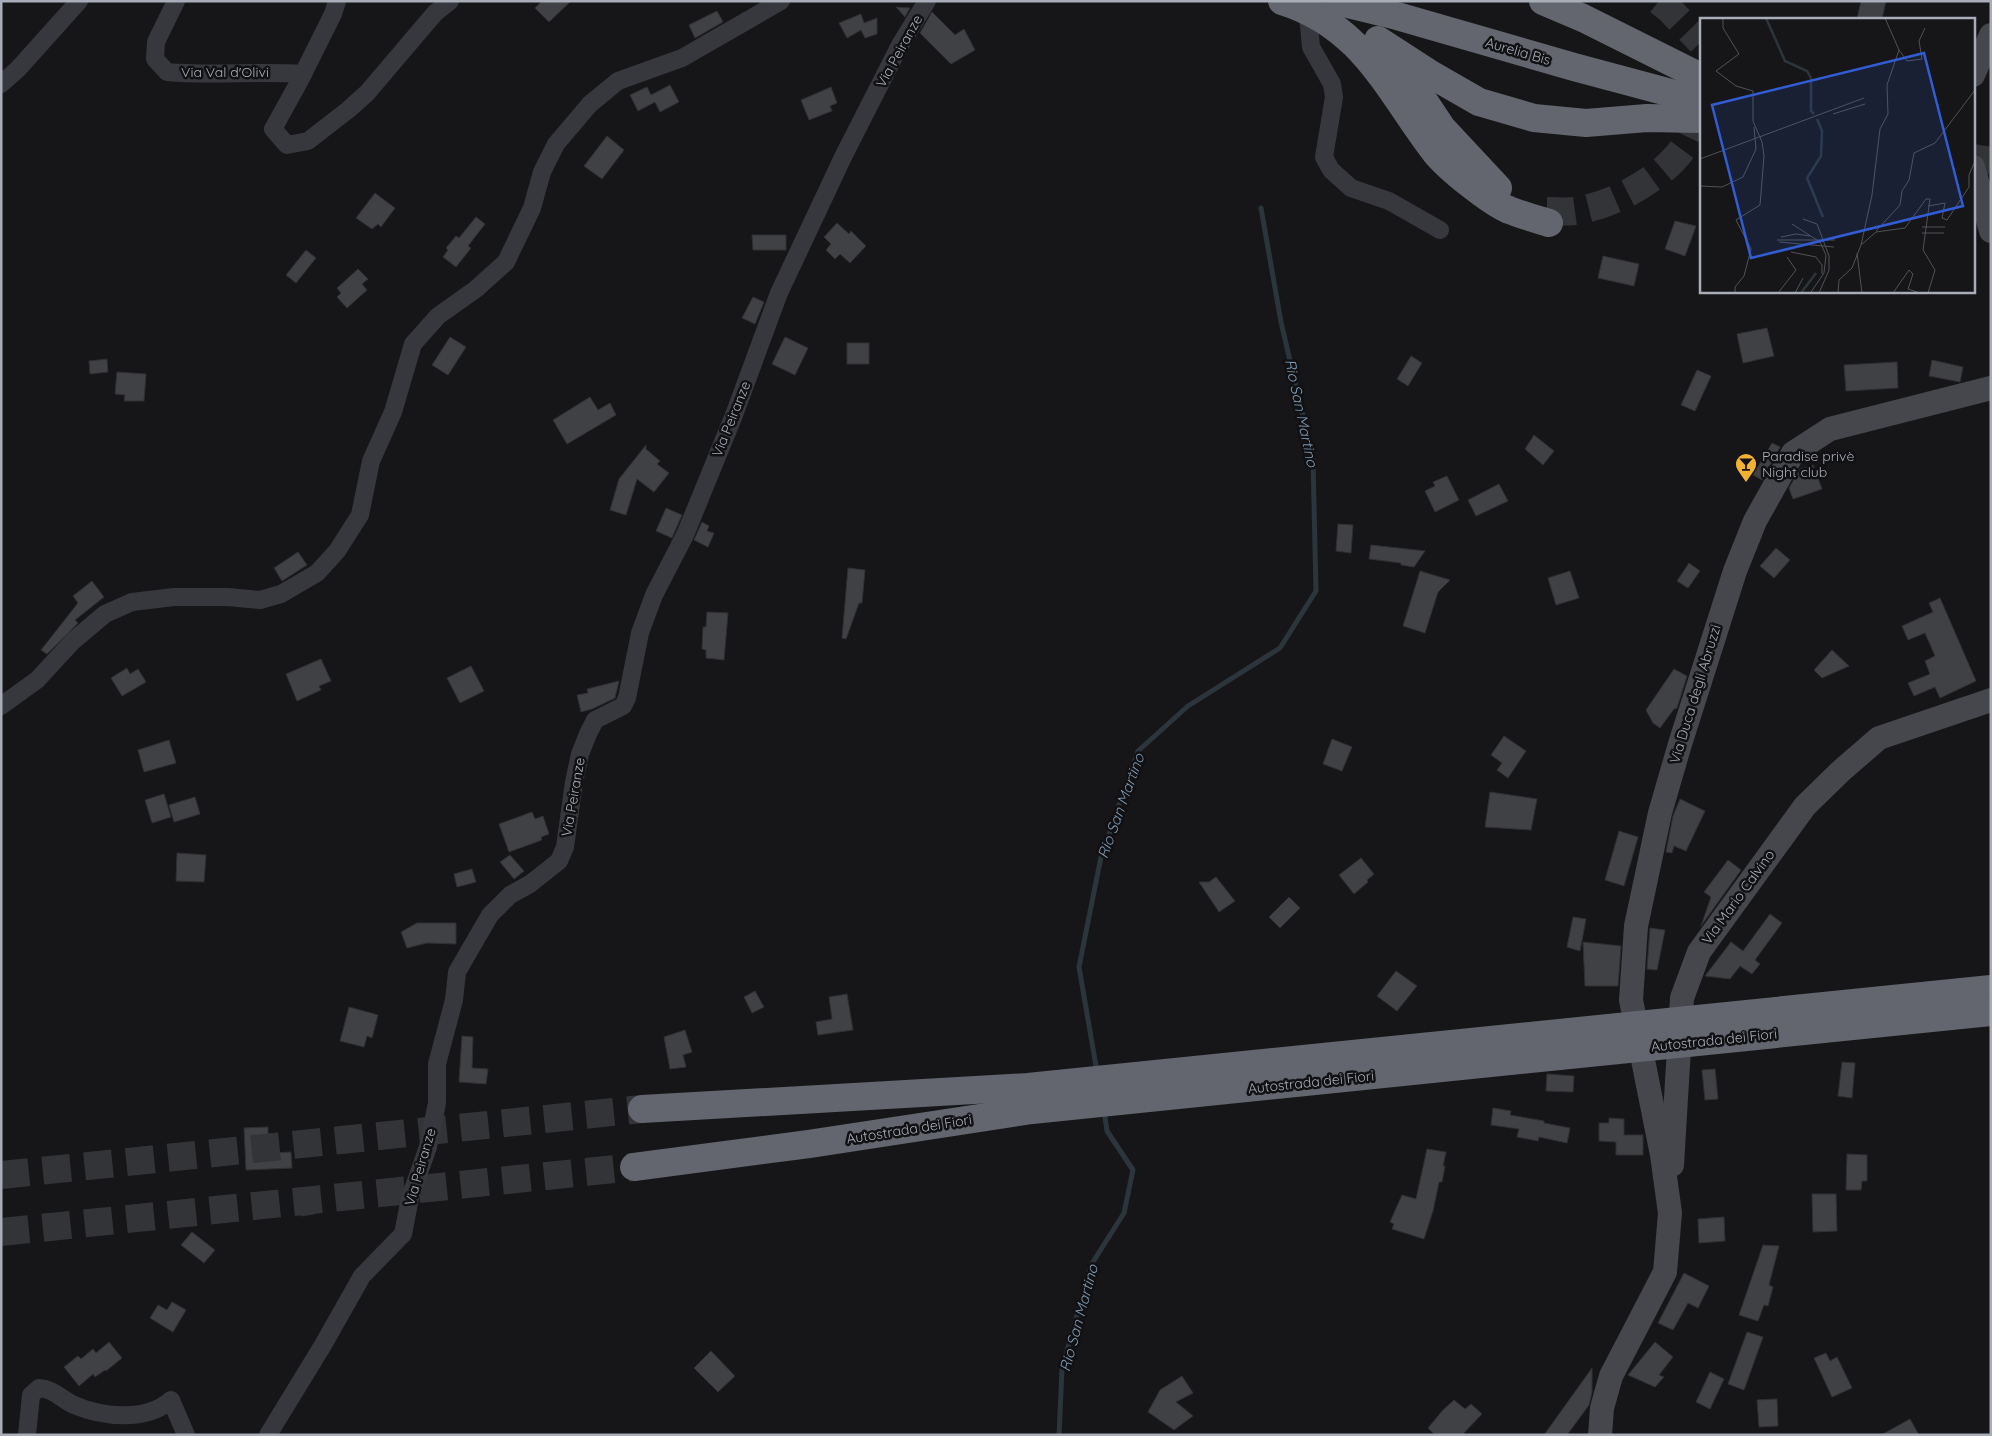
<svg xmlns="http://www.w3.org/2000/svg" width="1992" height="1436" viewBox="0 0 1992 1436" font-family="Quicksand,sans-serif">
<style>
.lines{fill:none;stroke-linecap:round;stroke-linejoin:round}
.stream{stroke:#2c353c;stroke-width:5}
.building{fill:#404145;stroke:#303034}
.highway-tunnel{stroke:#333438;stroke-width:28;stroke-dasharray:28 14;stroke-linecap:butt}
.street{stroke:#37383d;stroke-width:18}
.secondary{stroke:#45474d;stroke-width:24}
.highway{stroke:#63666e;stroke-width:28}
.labels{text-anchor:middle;stroke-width:5;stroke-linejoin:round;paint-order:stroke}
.street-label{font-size:14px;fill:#a8adb8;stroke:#111113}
.poi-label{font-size:14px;fill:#a8adb8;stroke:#111113;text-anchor:start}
.water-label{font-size:15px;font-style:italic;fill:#7f9bb3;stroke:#111113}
.inset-river{fill:none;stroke:#2c353c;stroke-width:2.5}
.inset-road{fill:none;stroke:#505258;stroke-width:1}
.view{fill:#325cd3;fill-opacity:0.15;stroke:#325cd3;stroke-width:2.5}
.inset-edge{fill:none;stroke:#a8adb8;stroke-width:2.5}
</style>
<rect width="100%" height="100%" fill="#161618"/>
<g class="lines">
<g class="stream">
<polyline points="1097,1072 1079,967 1101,857 1138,751 1188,706 1280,648 1316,591 1313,460 1281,322 1261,208"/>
<polyline points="1059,1435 1062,1369 1091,1265 1124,1213 1133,1170 1107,1131 1104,1110"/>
</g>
</g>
<g class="building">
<polygon points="542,1 571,1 549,22 535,8"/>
<polygon points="1861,1 1886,1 1882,19 1857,19"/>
<polygon points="896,7 910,8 905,17"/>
<polygon points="717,11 723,22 695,38 689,25"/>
<polygon points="932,12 955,35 964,29 975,50 951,64 920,33"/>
<polygon points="861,14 864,23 877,18 877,34 865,38 861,30 847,38 839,23"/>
<polygon points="670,85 679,102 660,112 655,102 638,111 630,95 647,87 651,95"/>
<polygon points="831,87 837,103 830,106 832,111 809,120 801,100"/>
<polygon points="607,136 624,150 602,179 584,166"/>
<polygon points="375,193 395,208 381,227 378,224 372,229 356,218"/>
<polygon points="476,217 485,224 468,246 471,248 456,267 443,257 448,250 446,248 456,236 459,238"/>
<polygon points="1675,221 1696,226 1685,256 1665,249"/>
<polygon points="837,223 849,234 851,231 866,246 850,263 840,254 835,259 826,250 831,244 824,237"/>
<polygon points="752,235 786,235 786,250 753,250"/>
<polygon points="306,250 316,258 296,283 286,275"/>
<polygon points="1603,256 1639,264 1634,286 1598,278"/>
<polygon points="358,269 368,279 362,284 367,290 347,308 337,297 341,293 337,288"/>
<polygon points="753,297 764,302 755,324 742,318"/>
<polygon points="1767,328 1774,356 1743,363 1737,334"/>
<polygon points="450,337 466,347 448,375 432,365"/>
<polygon points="785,337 808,348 795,375 772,364"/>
<rect x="847" y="343" width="22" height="21"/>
<polygon points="1411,356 1422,363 1408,386 1397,379"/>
<polygon points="107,359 108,372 90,374 89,361"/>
<polygon points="1932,360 1963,367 1960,382 1929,376"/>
<polygon points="1897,362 1898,388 1846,391 1844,365"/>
<polygon points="1697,370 1711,376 1695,411 1681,405"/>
<polygon points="117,372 146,374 144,401 124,401 125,395 115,394"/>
<polygon points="590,397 598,410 610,403 616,415 567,444 553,420"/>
<polygon points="1534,435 1554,451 1543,465 1525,449"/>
<polygon points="1772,443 1780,447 1762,480 1753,475"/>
<polygon points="646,445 646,449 660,461 657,464 669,473 654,492 637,479 626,515 610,510 619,479"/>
<polygon points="1813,465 1822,489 1793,499 1789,488 1800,469"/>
<polygon points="1447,476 1459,500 1435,512 1425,491 1435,486 1433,482"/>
<polygon points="1499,484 1508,501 1476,516 1468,500"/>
<polygon points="666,508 682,515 672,538 656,531"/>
<polygon points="702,522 709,526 707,531 714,533 708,547 694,540"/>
<polygon points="1338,524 1353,525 1351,553 1336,551"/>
<polygon points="1371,545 1425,551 1414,567 1401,565 1401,563 1369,559"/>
<polygon points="1776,548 1790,560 1774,578 1760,566"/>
<polygon points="298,552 307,565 282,581 274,568"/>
<polygon points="1689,563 1700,571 1688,588 1677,581"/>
<polygon points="848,568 865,570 862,603 859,603 846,639 842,638"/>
<polygon points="1420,571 1450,580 1438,592 1425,633 1403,626"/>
<polygon points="1570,571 1579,598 1556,605 1548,578"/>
<polygon points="92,581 104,597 75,620 78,623 47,654 41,650 78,603 73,596"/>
<polygon points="1940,598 1976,681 1940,698 1935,687 1914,696 1908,683 1930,674 1925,661 1935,656 1925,633 1908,640 1902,626 1933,612 1929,603"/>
<polygon points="707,612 728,613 724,660 706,658 706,650 702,649 703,627 706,627"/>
<polygon points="1832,650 1849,666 1822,678 1814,670"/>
<polygon points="321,659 331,681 319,686 321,690 297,701 286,674"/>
<polygon points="471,666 484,691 460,703 447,678"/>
<polygon points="127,668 130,674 138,669 146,682 122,696 111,678"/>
<polygon points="1674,669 1687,676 1677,708 1674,709 1660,728 1653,723 1646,710"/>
<polygon points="619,681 615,698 592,709 581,712 577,695 588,693 587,689"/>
<polygon points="1504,736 1526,751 1508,778 1497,770 1502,763 1491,755"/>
<polygon points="1332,739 1352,747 1342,771 1323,764"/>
<polygon points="169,740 176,763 144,772 138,750"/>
<polygon points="1490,792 1537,799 1531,830 1485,827"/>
<polygon points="164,794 171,817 152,823 145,800"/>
<polygon points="195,797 200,814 174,822 169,805"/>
<polygon points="1680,799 1705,811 1686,851 1674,846 1672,853 1666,852 1673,816"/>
<polygon points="532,812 535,819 543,816 549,834 541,837 542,840 509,852 499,824"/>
<polygon points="1619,831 1638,837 1624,886 1605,880"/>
<polygon points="177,853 206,855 204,882 176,881"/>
<polygon points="510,855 524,871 514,879 500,862"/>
<polygon points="1361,858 1374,874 1367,880 1368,882 1354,894 1339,875"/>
<polygon points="1728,860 1741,870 1701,926 1711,897 1704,892"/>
<polygon points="472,869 476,882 457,887 454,874"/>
<polygon points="1216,877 1235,901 1219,912 1199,882 1209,882"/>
<polygon points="1289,897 1300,908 1280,928 1269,917"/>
<polygon points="1770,914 1782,923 1755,960 1760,964 1752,974 1740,966 1730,979 1705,976 1731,942 1743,951"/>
<polygon points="1573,917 1586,919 1580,951 1567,947"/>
<polygon points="417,923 456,923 456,944 427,943 407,948 401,932"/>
<polygon points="1650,928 1665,930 1657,970 1647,969"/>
<polygon points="1583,942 1621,946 1618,986 1585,986"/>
<polygon points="1396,971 1417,986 1397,1011 1377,996"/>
<polygon points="755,991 764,1007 752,1013 744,997"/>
<polygon points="847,994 853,1030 818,1035 816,1022 832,1019 829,997"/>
<polygon points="349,1007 378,1015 372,1038 367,1036 364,1047 340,1041"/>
<polygon points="685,1030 692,1052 683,1055 686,1067 670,1069 664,1037"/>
<polygon points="462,1036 473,1037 472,1068 488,1069 486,1084 459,1082"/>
<polygon points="1842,1062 1855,1063 1852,1098 1838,1096"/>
<polygon points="1715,1069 1718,1099 1705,1100 1702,1070"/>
<polygon points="1547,1074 1574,1076 1573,1092 1546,1091"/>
<polygon points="1493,1108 1511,1111 1510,1115 1544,1121 1544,1123 1570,1128 1567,1143 1539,1137 1538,1141 1517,1137 1519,1129 1491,1125"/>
<polygon points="1609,1118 1624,1119 1624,1135 1643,1135 1643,1155 1616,1155 1616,1142 1599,1141 1599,1123 1609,1123"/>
<polygon points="268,1127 268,1134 272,1134 272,1153 291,1152 292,1168 246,1170 244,1128"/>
<polygon points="1427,1149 1446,1152 1443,1166 1445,1166 1442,1182 1439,1182 1433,1211 1424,1239 1392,1229 1394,1224 1390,1222 1402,1195 1416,1199"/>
<polygon points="1847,1154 1867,1155 1867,1181 1862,1181 1861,1190 1846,1190"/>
<polygon points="1812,1194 1836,1194 1837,1231 1813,1232"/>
<polygon points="312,1198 314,1214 301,1216 299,1199"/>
<polygon points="1724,1217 1725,1241 1699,1243 1698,1219"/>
<polygon points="192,1232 215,1250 204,1263 181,1245"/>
<polygon points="1763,1245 1779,1246 1769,1285 1773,1287 1768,1306 1764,1305 1758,1321 1739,1315"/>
<polygon points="1684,1273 1709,1286 1698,1308 1688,1303 1673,1330 1658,1323"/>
<polygon points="172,1302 186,1310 173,1332 150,1318 158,1305 167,1310"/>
<polygon points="1747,1332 1763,1337 1744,1390 1728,1384"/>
<polygon points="109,1342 122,1358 106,1371 105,1370 95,1377 93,1374 79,1386 64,1367 78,1356 81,1359 93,1349 96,1353"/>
<polygon points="1655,1342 1673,1357 1659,1375 1664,1377 1655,1387 1628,1375"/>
<polygon points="711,1351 735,1376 718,1392 694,1368"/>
<polygon points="1826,1353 1830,1361 1837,1357 1852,1388 1832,1397 1814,1358"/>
<polygon points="1592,1368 1592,1392 1589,1405 1567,1435 1544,1435"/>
<polygon points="1710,1372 1724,1379 1710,1409 1696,1402"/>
<polygon points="1182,1376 1193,1393 1176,1402 1193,1416 1174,1430 1148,1412 1160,1390"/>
<polygon points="1777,1399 1778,1426 1759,1427 1757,1400"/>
<polygon points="1454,1400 1465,1409 1471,1404 1482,1414 1462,1435 1435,1435 1428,1428 1443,1410"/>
<polygon points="1910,1419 1919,1435 1881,1435"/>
</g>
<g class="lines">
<g class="highway-tunnel">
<polyline points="1659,1 1669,9 1701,42"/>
<polyline points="1973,158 1991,161"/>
<path d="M1547,211C1556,211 1566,212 1574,211C1612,206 1662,179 1684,147C1693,135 1696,118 1701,104"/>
<polyline points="1,1175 642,1109"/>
<polyline points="1,1232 634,1167"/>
</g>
<g class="street">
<path d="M176,1L156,42L155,59L167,72C212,76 258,71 303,74"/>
<polyline points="337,1 333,14 299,82 273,129 287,145 308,141 348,110 367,93 435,13 450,1"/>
<polyline points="1307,4 1311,47 1332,84 1334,97 1324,157 1331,170 1351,188 1389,201 1440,230"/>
<polyline points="1,84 18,69 79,1"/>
<polyline points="1,706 37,680 73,641 105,614 132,602 174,597 228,597 260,600 281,594 317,573 337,551 360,515 371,461 393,412 413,344 438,316 476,289 506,262 532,208 542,172 556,144 590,104 618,81 682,58 781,1"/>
<path d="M27,1435L31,1395L39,1388C54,1389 61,1399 74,1405C102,1417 146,1422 171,1400L186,1435"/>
<polyline points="268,1435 323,1345 362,1276 403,1234 410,1198 428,1147 437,1103 437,1064 454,1000 457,972 490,915 510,895 530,884 559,861 565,847 574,782 580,754 588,734 595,720 623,706 627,698 640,633 654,595 685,535 734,415 779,293 843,157 900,45 927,1"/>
</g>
<g class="secondary">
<polyline points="1973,75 1991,35"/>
<polyline points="1973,167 1991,231"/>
<polyline points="1672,1165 1682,998 1699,952 1805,806 1842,770 1879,738 1991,700"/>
<polyline points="1600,1435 1602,1408 1611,1376 1665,1272 1670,1213 1662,1155 1631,1000 1636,926 1660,813 1680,744 1735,571 1755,521 1793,453 1830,429 1991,388"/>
</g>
<g class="highway">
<path d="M1282,1C1363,26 1388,91 1435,152C1449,169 1490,202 1509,210C1522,215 1536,219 1549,223"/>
<polyline points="1335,1 1397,16 1574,67 1701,101"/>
<polyline points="1543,1 1583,18 1701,77"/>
<polyline points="1378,40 1432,75 1479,102 1534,118 1586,123 1647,118 1701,119"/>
<polyline points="1391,57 1410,80 1442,128 1498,188"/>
<polyline points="642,1109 1028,1087 1991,989"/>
<polyline points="634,1167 809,1144 1032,1110 1991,1012"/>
</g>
</g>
<defs>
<g id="bar-pin" transform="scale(1.125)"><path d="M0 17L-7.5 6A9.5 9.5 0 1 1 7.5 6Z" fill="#f2b134" stroke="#111113"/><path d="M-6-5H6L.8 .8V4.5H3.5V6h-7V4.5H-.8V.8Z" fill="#111"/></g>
</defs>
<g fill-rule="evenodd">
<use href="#bar-pin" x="1746" y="464"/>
</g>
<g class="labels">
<g class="street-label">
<text transform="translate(899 51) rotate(-61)" y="5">Via Peiranze</text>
<text transform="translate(1518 51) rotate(16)" y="5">Aurelia Bis</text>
<text x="225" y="77">Via Val d'Olivi</text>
<text transform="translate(731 419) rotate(-68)" y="5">Via Peiranze</text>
<text transform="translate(1695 694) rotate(-73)" y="5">Via Duca degli Abruzzi</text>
<text transform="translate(573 797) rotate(-80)" y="5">Via Peiranze</text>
<text transform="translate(1738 897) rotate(-54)" y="5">Via Mario Calvino</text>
<text transform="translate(1714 1040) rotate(-6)" y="5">Autostrada dei Fiori</text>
<text transform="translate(1311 1082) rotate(-6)" y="5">Autostrada dei Fiori</text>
<text transform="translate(909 1129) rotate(-9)" y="5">Autostrada dei Fiori</text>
<text transform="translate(420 1167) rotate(-74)" y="5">Via Peiranze</text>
</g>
<g class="poi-label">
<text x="1762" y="461">Paradise privè<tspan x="1762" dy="16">Night club</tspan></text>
</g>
<g class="water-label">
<text transform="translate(1301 413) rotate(78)" y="5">Rio San Martino</text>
<text transform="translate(1121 806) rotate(-70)" y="5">Rio San Martino</text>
<text transform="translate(1079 1318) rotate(-75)" y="5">Rio San Martino</text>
</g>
</g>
<g transform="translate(1700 18)">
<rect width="275" height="275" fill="#161618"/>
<path class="inset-river" d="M66,0L85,43L107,53L111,60V93L114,96M117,101L122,113L121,138L107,160L123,199M101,275L116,255"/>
<path class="inset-road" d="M23,0V10L39,36L16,53L36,68L53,73V103L62,124L64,138L60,187L36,202L51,231L44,258L35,269V275M199,32L207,43L222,41L219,23L225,10M133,96L165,86M0,141L164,80M0,168L22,169L43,159L56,131L54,109M228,188L245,185L242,200L247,202L269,169V157L275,143M103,201L117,206L129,238V252L119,275M92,206L120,224L126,237L124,255L111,274M222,209H245M176,213L200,187L202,173L209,162L214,135L235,125L275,72M222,215H244M81,219L96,216L110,218M77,222H135M79,224L134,229M161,227L176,214L205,210L226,181H230L223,232L235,252L228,275M91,234L116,239L122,247V256M157,235L162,275M78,275L96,252L87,239M95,275L103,260M138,275L139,262L152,250L161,227L172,177L180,111L188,96L187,67L199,32L185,0M193,275L209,252L213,256L208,271L217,274"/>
<path class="view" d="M224,35L263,188L51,240L12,87Z"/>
<rect width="275" height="275" class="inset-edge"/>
</g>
<rect width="1992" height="1436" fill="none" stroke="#a8adb8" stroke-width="5"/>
</svg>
